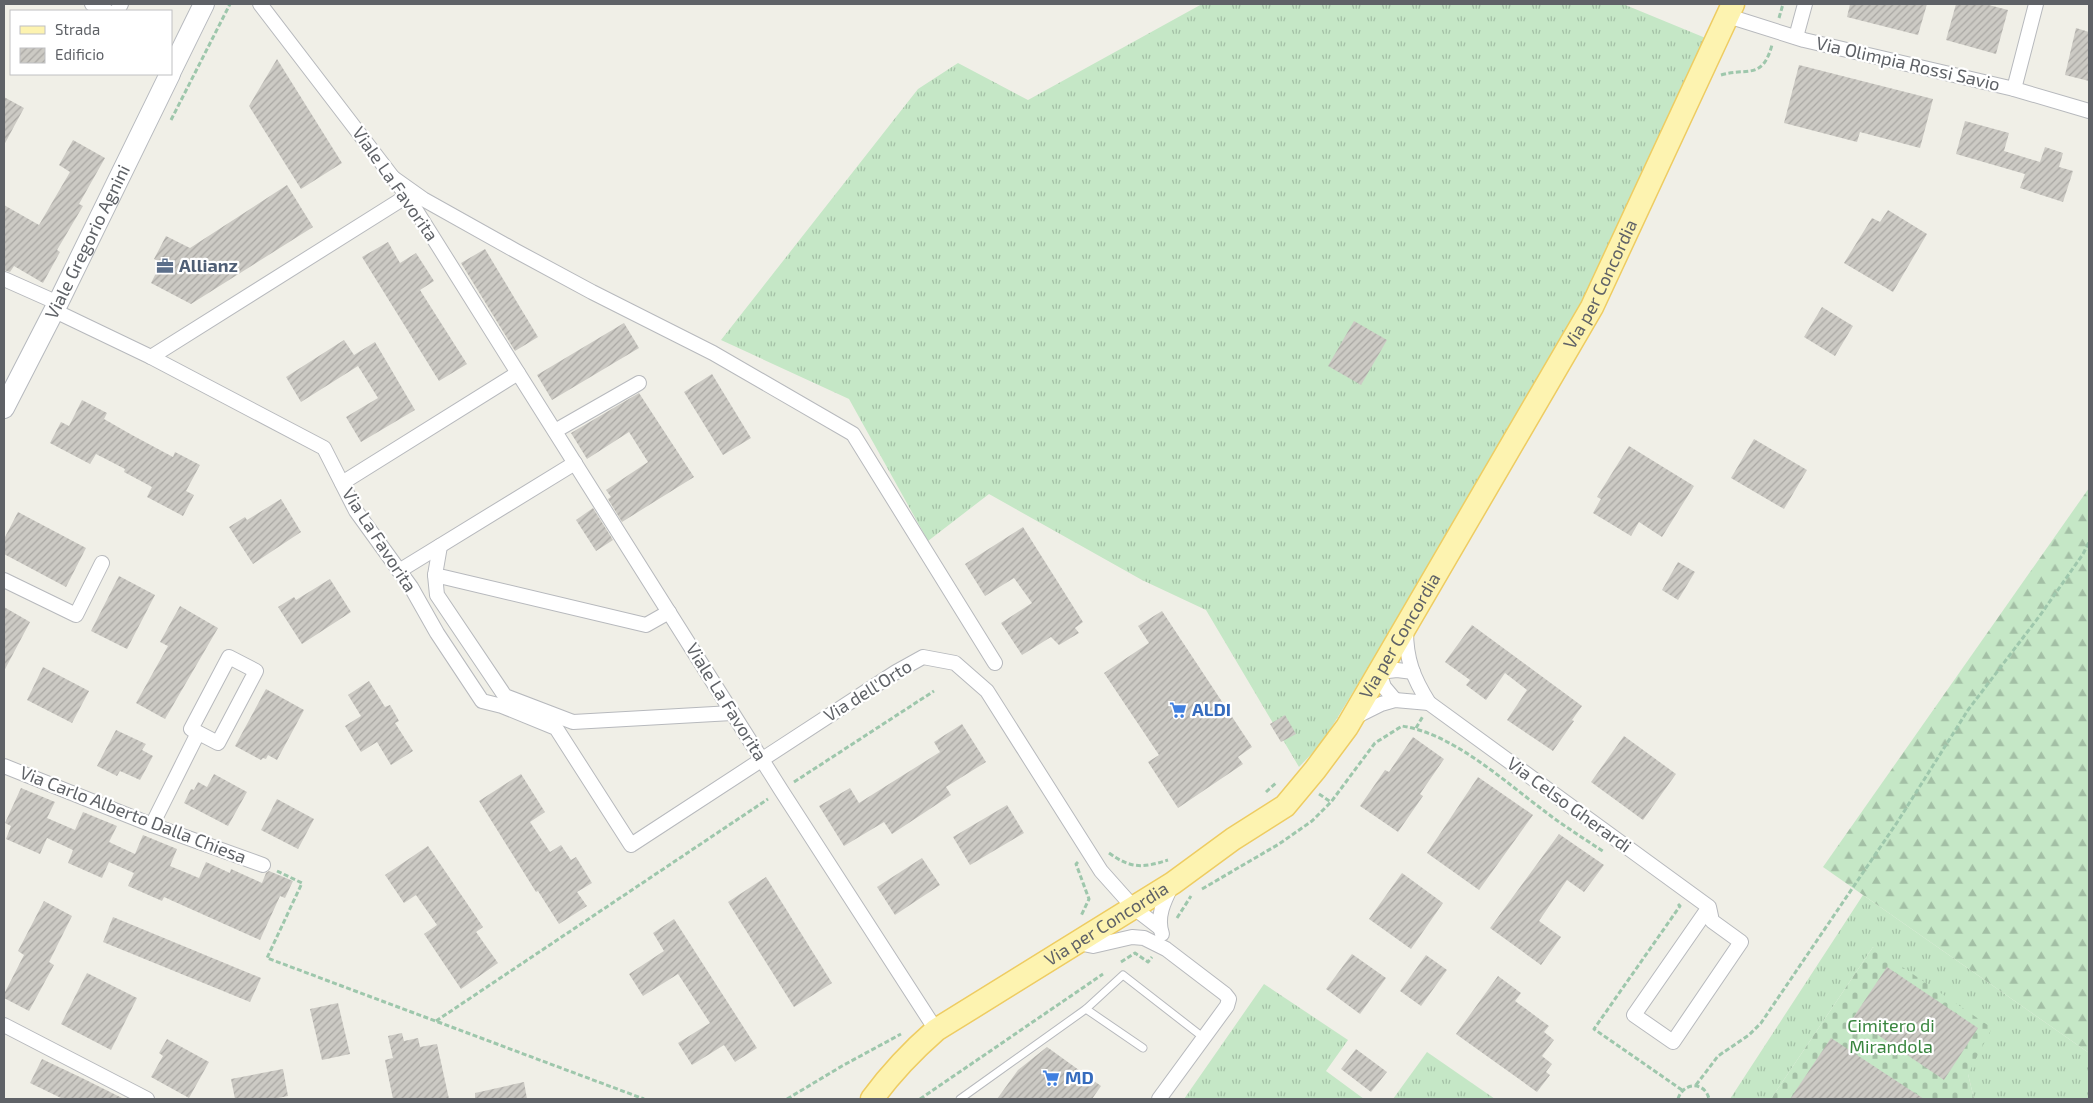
<svg xmlns="http://www.w3.org/2000/svg" width="2093" height="1103" viewBox="0 0 2093 1103" font-family="'Exo 2',sans-serif">
<style>
.grass{fill:url(#grass-tufts)}
.forest{fill:url(#forest-firs)}
.cemetery{fill:url(#cemetery-stones)}
.building{fill:url(#building-hatch)}
.lines{fill:none;stroke-linecap:round;stroke-linejoin:round}
.service-casing{stroke:#b7b9bd;stroke-width:9}
.minor-casing{stroke:#b7b9bd;stroke-width:16}
.secondary-casing{stroke:#b6b9be;stroke-width:22}
.primary-casing{stroke:#eecc62;stroke-width:25}
.path{stroke:#9ec7ac;stroke-width:3;stroke-dasharray:5 2.5;stroke-linecap:butt}
.service{stroke:#fff;stroke-width:7}
.minor{stroke:#fff;stroke-width:14}
.secondary{stroke:#fff;stroke-width:20}
.primary{stroke:#fdf3b0;stroke-width:22}
.labels{text-anchor:middle;stroke-width:4.5;stroke-linejoin:round;paint-order:stroke}
.street-label{font-size:18px;fill:#5f6267;stroke:#fff}
.service-label{font-size:18px;font-weight:bold;fill:#4e5e75;stroke:#fff;text-anchor:start}
.shop-label{font-size:18px;font-weight:bold;fill:#366cbe;stroke:#fff;text-anchor:start}
.park-label{font-size:18px;fill:#38853e;stroke:#fff}
</style>
<defs>
<pattern id="grass-tufts" width="24" height="20" patternUnits="userSpaceOnUse" patternTransform="scale(1.25)"><rect width="24" height="20" fill="#c5e7c6"/><path d="M3 7l-1-3M5 7V3M7 7l1-3M15 17l-1-3M17 17v-4M19 17l1-3" fill="none" stroke="#a3bfa5"/></pattern>
<pattern id="forest-firs" width="22" height="20" patternUnits="userSpaceOnUse" patternTransform="scale(1.25)"><rect width="22" height="20" fill="#c5e7c6"/><path d="M5 1l3.5 6h-7zM16 11l3.5 6h-7z" fill="#a3bfa5"/></pattern>
<pattern id="cemetery-stones" width="16" height="16" patternUnits="userSpaceOnUse" patternTransform="scale(1.25)"><rect width="16" height="16" fill="#c5e7c6"/><path d="M2 7V4a2 2 0 0 1 4 0v3zM10 15v-3a2 2 0 0 1 4 0v3z" fill="#a3bfa5"/></pattern>
<pattern id="building-hatch" width="6" height="6" patternUnits="userSpaceOnUse" patternTransform="scale(1.25)"><rect width="6" height="6" fill="#cccac4"/><path d="M-1 1l2-2M0 6l6-6M5 7l2-2" fill="none" stroke="#a9a7a3"/></pattern>
</defs>
<rect width="100%" height="100%" fill="#f0efe7"/>
<g class="grass">
<polygon points="1202,4 1623,4 1708,39 1580,311 1423,577 1322,743 1299,767 1206,610 1142,580 989,494 928,541 849,399 721,340 918,89 958,63 1028,100"/>
<polygon points="1863,895 2089,1053 2089,1099 1974,1099 1968,1074 1873,947 1771,1099 1730,1099"/>
<polygon points="1264,984 1348,1040 1326,1071 1364,1099 1184,1099"/>
<polygon points="1427,1052 1495,1099 1393,1099"/>
</g>
<polygon class="forest" points="2089,488 2089,1053 1823,867"/>
<polygon class="cemetery" points="1873,947 1992,1028 1968,1074 1974,1099 1771,1099"/>
<g class="building">
<polygon points="1850,4 1927,4 1918,35 1847,17"/>
<polygon points="1956,4 1985,4 2008,10 1996,54 1946,40"/>
<polygon points="2076,28 2089,32 2089,81 2065,75"/>
<polygon points="277,59 342,163 301,189 249,106"/>
<polygon points="1799,65 1933,99 1920,148 1860,132 1857,142 1784,123"/>
<polygon points="4,97 24,108 4,145"/>
<polygon points="1965,121 2009,133 2004,151 2040,162 2045,147 2063,153 2059,167 2073,171 2063,202 2020,188 2025,174 1956,154"/>
<polygon points="73,140 105,158 79,204 83,206 57,250 60,252 43,283 14,266 10,272 4,270 4,205 39,225 70,172 59,165"/>
<polygon points="287,185 313,227 191,304 151,283 161,263 154,259 166,236 190,248"/>
<polygon points="1888,210 1927,234 1893,292 1844,263 1872,218 1880,222"/>
<polygon points="388,242 400,263 416,253 434,281 420,290 467,364 439,381 362,257"/>
<polygon points="485,249 538,337 515,351 461,263"/>
<polygon points="1822,307 1853,326 1835,356 1804,337"/>
<polygon points="1354,321 1387,340 1361,385 1328,366"/>
<polygon points="624,323 639,348 552,400 537,375"/>
<polygon points="344,340 354,355 375,342 415,410 361,442 346,417 378,398 358,366 301,402 286,377"/>
<polygon points="712,374 751,438 723,455 684,392"/>
<polygon points="639,393 694,477 622,522 608,499 611,497 606,490 648,462 629,432 587,459 571,433"/>
<polygon points="82,400 107,413 104,419 132,435 173,457 175,452 200,465 186,491 194,495 183,516 147,497 152,487 124,472 125,469 96,454 90,464 50,443 61,422 69,426"/>
<polygon points="1754,439 1807,470 1784,509 1731,478"/>
<polygon points="1629,446 1694,486 1662,537 1639,522 1631,536 1593,513 1601,499 1597,497"/>
<polygon points="281,499 301,532 253,564 229,527 245,517 247,520"/>
<polygon points="593,508 613,540 596,551 576,520"/>
<polygon points="18,512 86,548 66,587 4,554 4,539"/>
<polygon points="1023,527 1083,622 1075,628 1079,633 1059,645 1051,637 1022,655 1001,623 1032,603 1014,578 985,596 965,564"/>
<polygon points="1678,562 1695,572 1678,600 1662,590"/>
<polygon points="119,576 155,595 127,649 91,631"/>
<polygon points="330,579 351,612 302,644 278,607 294,597 296,600"/>
<polygon points="180,606 218,628 165,719 136,703 168,646 160,642"/>
<polygon points="4,607 30,622 4,671"/>
<polygon points="1162,611 1252,747 1238,757 1243,764 1178,808 1148,762 1159,755 1104,673 1149,643 1138,626"/>
<polygon points="1472,625 1582,706 1572,720 1574,721 1553,751 1507,720 1527,690 1505,673 1486,700 1466,685 1470,680 1445,662"/>
<polygon points="43,667 89,691 72,723 27,700"/>
<polygon points="369,681 385,707 390,705 399,721 395,723 413,751 391,765 377,742 361,752 345,726 361,716 348,695"/>
<polygon points="266,689 304,710 277,760 268,755 266,759 263,758 261,760 235,746"/>
<polygon points="1285,715 1296,734 1281,742 1270,724"/>
<polygon points="962,724 986,762 946,787 951,795 892,834 884,822 844,846 819,806 850,788 859,803 940,752 934,742"/>
<polygon points="116,730 146,744 142,750 153,756 140,780 120,771 117,776 97,766"/>
<polygon points="1624,736 1676,774 1643,820 1591,782"/>
<polygon points="1413,737 1444,759 1420,794 1423,796 1398,832 1360,806 1385,770 1389,772"/>
<polygon points="214,774 247,792 228,826 184,803 191,789 194,790 198,782 207,787"/>
<polygon points="521,774 545,812 530,822 550,852 561,845 571,860 576,857 592,883 577,892 587,906 559,924 538,891 536,892 479,801"/>
<polygon points="1478,777 1533,815 1479,890 1427,853"/>
<polygon points="21,788 55,802 47,818 75,830 83,812 117,826 109,842 135,854 143,835 177,849 170,866 199,878 206,862 230,873 231,869 262,883 266,873 269,871 293,881 285,898 280,896 260,940 164,897 162,901 128,886 134,873 109,862 102,878 68,863 73,850 47,838 40,854 6,839 11,826 5,823"/>
<polygon points="277,799 314,819 298,849 261,830"/>
<polygon points="1007,805 1024,833 970,865 953,837"/>
<polygon points="1559,834 1604,865 1584,892 1567,880 1539,921 1561,937 1541,965 1490,928"/>
<polygon points="428,846 483,927 476,932 498,963 461,989 424,934 437,925 416,895 404,903 385,875"/>
<polygon points="922,858 940,885 895,915 877,887"/>
<polygon points="1402,873 1443,903 1411,949 1369,919"/>
<polygon points="766,877 832,983 794,1007 728,902"/>
<polygon points="44,901 72,916 49,962 54,965 29,1011 4,998 4,994 24,955 18,951"/>
<polygon points="113,917 261,978 250,1002 103,942"/>
<polygon points="674,919 757,1048 735,1062 724,1045 692,1065 678,1043 710,1023 678,974 643,996 629,974 664,951 653,933"/>
<polygon points="1352,954 1386,978 1360,1014 1326,989"/>
<polygon points="1426,955 1447,970 1421,1006 1400,991"/>
<polygon points="1887,967 1978,1028 1944,1080 1853,1018"/>
<polygon points="87,973 137,998 111,1050 61,1024"/>
<polygon points="1498,976 1521,993 1515,1001 1549,1026 1544,1032 1554,1040 1542,1056 1552,1064 1546,1072 1550,1075 1537,1092 1456,1034"/>
<polygon points="338,1003 350,1054 322,1060 310,1009"/>
<polygon points="402,1033 404,1041 418,1038 420,1047 437,1044 449,1099 393,1099 385,1060 393,1058 388,1036"/>
<polygon points="1831,1038 1924,1099 1790,1099"/>
<polygon points="167,1039 209,1062 189,1098 151,1077 163,1056 159,1053"/>
<polygon points="1047,1047 1101,1086 1092,1099 997,1099 1018,1070"/>
<polygon points="1356,1049 1387,1072 1371,1092 1341,1069"/>
<polygon points="42,1059 82,1078 124,1099 63,1099 30,1083"/>
<polygon points="283,1069 288,1096 273,1099 235,1099 231,1079"/>
<polygon points="524,1082 527,1099 475,1099 475,1093"/>
</g>
<g class="lines">
<g class="service-casing">
<g id="service">
<polyline points="1086,1009 1143,1048"/>
<polyline points="960,1099 1086,1009 1123,975 1204,1038"/>
</g>
</g>
<g class="minor-casing">
<g id="minor">
<polyline points="92,4 107,11"/>
<polyline points="260,4 407,196 518,373"/>
<polyline points="117,11 121,4"/>
<polyline points="1728,16 1804,40 2014,89 2089,111"/>
<polyline points="1796,37 1805,4"/>
<polyline points="2014,89 2036,4"/>
<polyline points="392,177 423,199 516,251 592,292 713,353 853,434 995,663"/>
<polyline points="4,279 58,303"/>
<polyline points="55,311 151,357 324,448 356,511 411,587 437,633 482,701 502,706 556,728 631,845 896,672 923,657 955,663 987,691 1101,871 1134,908 1160,928"/>
<polyline points="151,357 407,196"/>
<polyline points="555,431 639,383"/>
<polyline points="342,483 518,373 781,790 936,1030"/>
<polyline points="440,546 435,575 646,625 669,612"/>
<polyline points="399,571 575,463"/>
<polyline points="435,575 437,595 505,696 573,722 732,713"/>
<polyline points="4,580 76,615 102,563"/>
<path d="M1406,630C1406,659 1413,678 1429,703L1709,907L1634,1015L1673,1042L1741,942L1712,921L1709,907"/>
<polygon points="229,657 256,671 218,743 191,729"/>
<polyline points="1395,700 1384,687 1379,672 1397,670 1413,672"/>
<polyline points="1355,717 1381,704 1395,700 1429,703"/>
<polyline points="4,766 152,825 263,865"/>
<polyline points="152,825 198,733"/>
<path d="M1162,934C1156,917 1164,901 1172,885"/>
<polyline points="1078,943 1093,946 1132,937 1144,938 1166,949 1225,994 1229,999 1227,1006 1159,1099"/>
<polyline points="4,1025 147,1099"/>
</g>
</g>
<g class="secondary-casing">
<g id="secondary">
<polyline points="171,71 204,4"/>
<path id="s1" d="M4,408L58,303L170,74"/>
</g>
</g>
<g class="primary-casing">
<g id="primary">
<path id="s2" d="M872,1099C891,1073 912,1051 936,1030L1173,883L1233,839L1285,806L1315,770L1347,727L1592,307L1733,4"/>
</g>
</g>
<g class="path">
<polyline points="1779,18 1783,4"/>
<path d="M1721,75C1747,67 1762,81 1772,45"/>
<polyline points="171,120 230,4"/>
<polyline points="1416,728 1423,716"/>
<polyline points="794,782 934,691"/>
<polyline points="1266,792 1276,783"/>
<polyline points="1319,794 1331,802"/>
<path d="M1109,853C1131,869 1143,868 1168,860"/>
<polyline points="1078,862 1076,864 1089,899 1081,916"/>
<polyline points="277,871 302,883 267,958 644,1099"/>
<path d="M1202,889L1279,844L1312,821L1331,802L1375,743L1402,726C1454,734 1505,782 1547,813C1565,827 1585,839 1604,852"/>
<polyline points="1678,904 1680,906 1594,1029 1682,1090"/>
<polyline points="1177,918 1191,896"/>
<polyline points="1121,962 1135,953 1148,962 1152,957"/>
<polyline points="436,1021 768,799"/>
<polyline points="1696,1085 1718,1056 1749,1035 1761,1023 1898,821 1968,710 2041,614 2083,554 2089,542"/>
<polyline points="787,1099 842,1066 901,1034"/>
<polyline points="920,1099 1103,974"/>
<path d="M1678,1099C1683,1082 1705,1081 1709,1099"/>
</g>
<use href="#service" class="service"/>
<use href="#minor" class="minor"/>
<use href="#secondary" class="secondary"/>
<use href="#primary" class="primary"/>
</g>
<defs>
<g id="office-bare" transform="scale(1.35)"><path d="M-6-3h4V-5.5h4V-3h4V5H-6ZM-1-4.5V-3h2v-1.5ZM-6 0V1H6V0Z" fill="#5c6f8a" stroke="#fff" stroke-width="2.5" paint-order="stroke"/></g>
<g id="supermarket-bare" transform="scale(1.35)"><path d="M-6-5.5h2.5l.6 2H6L4.5 2H-2.5L-4.4-4H-6ZM-1.5 3.2a1.3 1.3 0 1 0 .1 0ZM3 3.2a1.3 1.3 0 1 0 .1 0Z" fill="#3f7fe0" stroke="#fff" stroke-width="2.5" paint-order="stroke"/></g>
</defs>
<g fill-rule="evenodd">
<use href="#office-bare" x="165" y="266"/>
<use href="#supermarket-bare" x="1178" y="710"/>
<use href="#supermarket-bare" x="1051" y="1078"/>
</g>
<g class="labels">
<g class="street-label">
<text transform="translate(1908 64) rotate(13)" y="6">Via Olimpia Rossi Savio</text>
<text transform="translate(395 184) rotate(55)" y="6">Viale La Favorita</text>
<text dy="6" stroke="none"><textPath href="#s1" startOffset="186">Viale Gregorio Agnini</textPath></text>
<text dy="6" stroke="none"><textPath href="#s2" startOffset="1120">Via per Concordia</textPath></text>
<text transform="translate(379 540) rotate(57)" y="6">Via La Favorita</text>
<text dy="6" stroke="none"><textPath href="#s2" startOffset="715">Via per Concordia</textPath></text>
<text transform="translate(868 691) rotate(-32)" y="6">Via dell'Orto</text>
<text transform="translate(726 702) rotate(58)" y="6">Viale La Favorita</text>
<text transform="translate(1569 805) rotate(36)" y="6">Via Celso Gherardi</text>
<text transform="translate(133 815) rotate(21)" y="6">Via Carlo Alberto Dalla Chiesa</text>
<text dy="6" stroke="none"><textPath href="#s2" startOffset="295">Via per Concordia</textPath></text>
</g>
<g class="service-label">
<text x="179" y="272">Allianz</text>
</g>
<g class="shop-label">
<text x="1192" y="716">ALDI</text>
<text x="1065" y="1084">MD</text>
</g>
<g class="park-label">
<text x="1891" y="1032">Cimitero di<tspan x="1891" dy="21">Mirandola</tspan></text>
</g>
</g>
<rect width="2093" height="1103" fill="none" stroke="#5f6267" stroke-width="10"/>
<rect x="10" y="10" width="162" height="65" fill="#ffffff" stroke="#bfc0c2"/>
<rect x="20" y="26" width="25" height="8" fill="#fdf3b0" stroke="#bfc0c2"/>
<text x="55" y="35" font-size="15" fill="#5f6267">Strada</text>
<rect x="20" y="48" width="25" height="15" fill="url(#building-hatch)" stroke="#bfc0c2"/>
<text x="55" y="60" font-size="15" fill="#5f6267">Edificio</text>
</svg>
